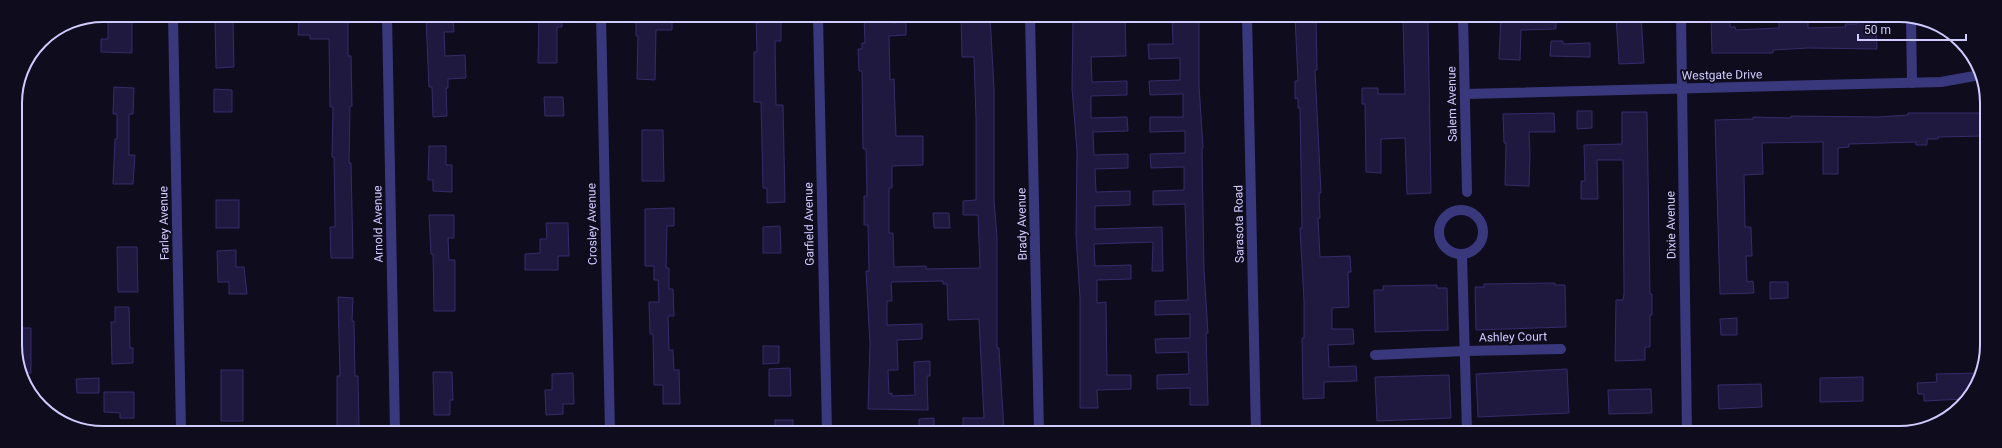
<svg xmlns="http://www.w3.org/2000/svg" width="2002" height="448" viewBox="0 0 2002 448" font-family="Roboto,sans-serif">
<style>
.building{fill:#20193f;stroke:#372b6a}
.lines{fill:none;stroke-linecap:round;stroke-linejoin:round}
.minor{stroke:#3a387c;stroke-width:10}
.labels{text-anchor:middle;stroke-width:4;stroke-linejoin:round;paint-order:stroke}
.street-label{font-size:12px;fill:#d0cbfe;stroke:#0f0c1e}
.rim{fill:none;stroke:#d0cbfe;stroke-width:2}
</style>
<rect width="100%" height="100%" fill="#0f0c1e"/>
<g class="building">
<polygon points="542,15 562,15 562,27 557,27 557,63 538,63 539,17"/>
<polygon points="636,15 672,17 672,30 656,30 655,80 637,79 638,36 636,36"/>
<polygon points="756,16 778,16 778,22 781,22 781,41 775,41 776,105 783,105 785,202 767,203 767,188 763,188 761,102 754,102 754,52 757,52"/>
<polygon points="864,16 892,16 892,23 906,22 906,35 889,36 890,80 894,79 896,136 923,136 923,165 892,166 892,188 889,188 889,233 893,233 894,267 926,266 926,269 980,268 978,215 963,215 963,201 976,200 976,119 974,57 962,57 961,16 990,16 994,89 994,200 997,237 997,348 999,348 1004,431 963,432 963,418 984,418 979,319 948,320 947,284 943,284 943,281 891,282 892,301 887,301 887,325 922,324 922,339 897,340 898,370 888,370 889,394 892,393 892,396 915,395 914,362 930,361 930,376 927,376 928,410 868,409 870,344 866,271 869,271 868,225 864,225 864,196 867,196 866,149 863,149 862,71 859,71 858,49 862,49 862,43 865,43"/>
<polygon points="1073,16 1125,16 1126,56 1091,57 1092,82 1127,81 1127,95 1091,96 1091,118 1127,117 1128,131 1093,132 1094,155 1128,154 1128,168 1095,169 1096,192 1130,191 1130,205 1095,206 1095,229 1162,227 1163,271 1152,271 1153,242 1094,244 1095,266 1131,265 1131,279 1097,280 1097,303 1106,302 1107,375 1131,375 1131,389 1097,390 1098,408 1080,408 1080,298 1076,235 1077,151 1072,88"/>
<polygon points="1172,16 1199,16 1199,85 1203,148 1202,148 1204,270 1208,333 1206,333 1208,405 1190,405 1190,388 1157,389 1157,375 1189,374 1188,352 1156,353 1155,339 1190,338 1190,314 1155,315 1155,301 1188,300 1185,204 1153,205 1153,191 1184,190 1184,167 1151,168 1150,154 1185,153 1185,131 1150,132 1150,117 1183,117 1183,94 1150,95 1149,81 1180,80 1180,58 1149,59 1148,44 1173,44"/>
<polygon points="1295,16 1316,16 1317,70 1315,70 1321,193 1319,193 1320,218 1318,218 1320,257 1350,256 1351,272 1348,272 1349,307 1332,308 1332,329 1353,329 1354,344 1328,345 1329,367 1356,366 1357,381 1324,382 1324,398 1303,399 1302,338 1304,338 1304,301 1300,228 1302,228 1300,108 1298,108 1298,98 1295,99 1295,81 1298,81"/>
<polygon points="1501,16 1556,16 1556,29 1521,30 1520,60 1499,59"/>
<polygon points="1616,16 1641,16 1644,63 1619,64"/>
<polygon points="1711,16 1730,16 1730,27 1735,27 1736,30 1779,28 1779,17 1808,17 1808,28 1846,27 1845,24 1857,24 1857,17 1876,17 1877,49 1808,48 1773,50 1773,53 1712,53"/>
<polygon points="334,17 348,17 348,56 351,56 352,106 350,106 349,163 351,163 353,258 331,258 330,227 335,227 335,215 334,157 332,157 333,107 330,107 329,39 310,39 310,35 298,35 299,19 334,19"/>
<polygon points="426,17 453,17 454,32 444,32 445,56 465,55 466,78 448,79 448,88 446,88 447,116 433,117 432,87 429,87"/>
<polygon points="215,20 233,20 234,67 216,68"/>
<polygon points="108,21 132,22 132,53 101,52 101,39 108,39"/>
<polygon points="1403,21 1428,21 1431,193 1407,194 1405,138 1381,139 1381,173 1366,172 1365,104 1362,104 1362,88 1378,88 1378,94 1405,94"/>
<polygon points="1551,41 1563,41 1563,44 1590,43 1590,57 1550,56"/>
<polygon points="114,87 134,88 133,114 129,114 129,155 135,155 133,184 113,184 115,139 117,139 117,114 113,114"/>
<polygon points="214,89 232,90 232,112 214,112"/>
<polygon points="544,97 563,97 564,116 545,116"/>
<polygon points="1577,111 1592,111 1592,128 1577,129"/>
<polygon points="1622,112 1647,112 1650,294 1652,294 1652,315 1650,315 1650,347 1645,347 1645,360 1615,361 1616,300 1623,300 1624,294 1623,160 1597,160 1598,199 1581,199 1581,181 1585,181 1584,145 1622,144"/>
<polygon points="1554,113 1555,132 1529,132 1530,154 1529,186 1505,185 1506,143 1504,143 1503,114"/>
<polygon points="1908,113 1985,113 1985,136 1938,137 1938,139 1927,139 1927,145 1916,145 1916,142 1849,144 1849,147 1838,148 1838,174 1823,174 1823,142 1762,143 1763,174 1744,175 1745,227 1751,227 1752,256 1746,256 1747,282 1753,281 1754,293 1720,294 1715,120 1753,119 1753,117 1791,118 1791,116 1877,117 1908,115"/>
<polygon points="642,130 663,130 664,181 642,181"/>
<polygon points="429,146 446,146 446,165 452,165 452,192 433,191 433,180 428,180"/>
<rect x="216" y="200" width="23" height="28"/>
<polygon points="674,208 674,226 667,226 666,268 669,268 669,289 673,289 674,316 668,316 669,350 673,350 674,370 679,370 680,404 663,404 663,385 654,385 653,334 650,334 649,302 659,302 658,280 654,280 654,266 645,266 645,209"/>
<polygon points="933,213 949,213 950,228 934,228"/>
<polygon points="429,215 454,215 454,238 448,238 449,260 455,260 455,311 434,311 433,254 431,254"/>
<polygon points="546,223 568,223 569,256 558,256 558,270 525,270 525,254 540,253 540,239 547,239"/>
<polygon points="780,226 781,253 763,253 763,227"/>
<polygon points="117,247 137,247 138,292 118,292"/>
<polygon points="236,250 236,267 244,267 247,294 229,294 229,282 218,282 217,251"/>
<polygon points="1770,282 1788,282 1788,298 1770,299"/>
<polygon points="1555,283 1555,285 1565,285 1566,327 1476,330 1475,287 1484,287 1484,284"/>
<polygon points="1437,285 1437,288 1447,288 1448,330 1375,332 1374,290 1383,290 1383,286"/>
<polygon points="338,297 353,298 352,321 354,321 355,376 358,376 359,426 337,426 337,376 340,376"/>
<polygon points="115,307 129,307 130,348 133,348 133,363 112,364 111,322 115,322"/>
<polygon points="1737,318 1737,335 1721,335 1720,319"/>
<polygon points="17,328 31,328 31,373 22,373 17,363"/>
<polygon points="763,346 779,346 779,363 763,364"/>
<polygon points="790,368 791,396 769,396 769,369"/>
<polygon points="1567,369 1569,413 1478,417 1476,374"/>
<rect x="221" y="370" width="22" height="51"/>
<polygon points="433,372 452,372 453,400 450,400 450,415 434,415"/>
<polygon points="573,373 574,404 563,404 563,414 546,415 545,390 552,390 552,374"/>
<polygon points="1979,373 1964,399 1924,401 1924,394 1918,394 1917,383 1937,382 1936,374"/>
<polygon points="1449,375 1451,418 1377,421 1375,377"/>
<polygon points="1863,377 1863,401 1820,402 1820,378"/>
<polygon points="99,378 99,393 77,393 76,379"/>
<polygon points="1761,384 1762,407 1719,409 1718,385"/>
<polygon points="1651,389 1652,413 1609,414 1608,390"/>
<polygon points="104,392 134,392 134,418 120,418 120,413 104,412"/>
<polygon points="934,418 934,432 919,432 919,419"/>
<rect x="775" y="420" width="18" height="12"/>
</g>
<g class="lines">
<g class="minor">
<polyline points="173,15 181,431"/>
<polyline points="387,15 395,432"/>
<polyline points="601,15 610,432"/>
<polyline points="818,16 827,432"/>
<polyline points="1030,16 1039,432"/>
<polyline points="1247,16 1256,432"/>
<polyline points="1463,16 1467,192"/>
<polyline points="1681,16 1687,433"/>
<polyline points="1911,17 1912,83"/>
<polyline points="1465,94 1941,82 1980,75"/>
<circle cx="1461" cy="232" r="22"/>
<polyline points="1462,255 1467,432"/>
<polyline points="1375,355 1465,351 1561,349"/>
</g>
</g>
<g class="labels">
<g class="street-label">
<text transform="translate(1722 75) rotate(-1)" y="4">Westgate Drive</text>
<text transform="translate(1452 104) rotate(-91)" y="4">Salem Avenue</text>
<text transform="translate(164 223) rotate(-91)" y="4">Farley Avenue</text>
<text transform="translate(378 224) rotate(-91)" y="4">Arnold Avenue</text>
<text transform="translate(592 224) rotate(-91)" y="4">Crosley Avenue</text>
<text transform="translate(809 224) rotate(-91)" y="4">Garfield Avenue</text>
<text transform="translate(1022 224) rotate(-91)" y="4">Brady Avenue</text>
<text transform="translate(1239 224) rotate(-91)" y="4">Sarasota Road</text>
<text transform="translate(1671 225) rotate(-91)" y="4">Dixie Avenue</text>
<text transform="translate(1513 337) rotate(-1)" y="4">Ashley Court</text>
</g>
</g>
<path d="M0 0H2002V448H0ZM103 22H1899A81 81 0 0 1 1980 103V345A81 81 0 0 1 1899 426H103A81 81 0 0 1 22 345V103A81 81 0 0 1 103 22Z" fill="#0f0c1e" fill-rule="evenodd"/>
<path class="rim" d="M103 22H1899A81 81 0 0 1 1980 103V345A81 81 0 0 1 1899 426H103A81 81 0 0 1 22 345V103A81 81 0 0 1 103 22Z"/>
<path d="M1858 34v6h108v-6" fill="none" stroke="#d0cbfe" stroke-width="2"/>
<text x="1864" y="34" font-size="12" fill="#d0cbfe" stroke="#0f0c1e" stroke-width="3" paint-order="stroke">50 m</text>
</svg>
